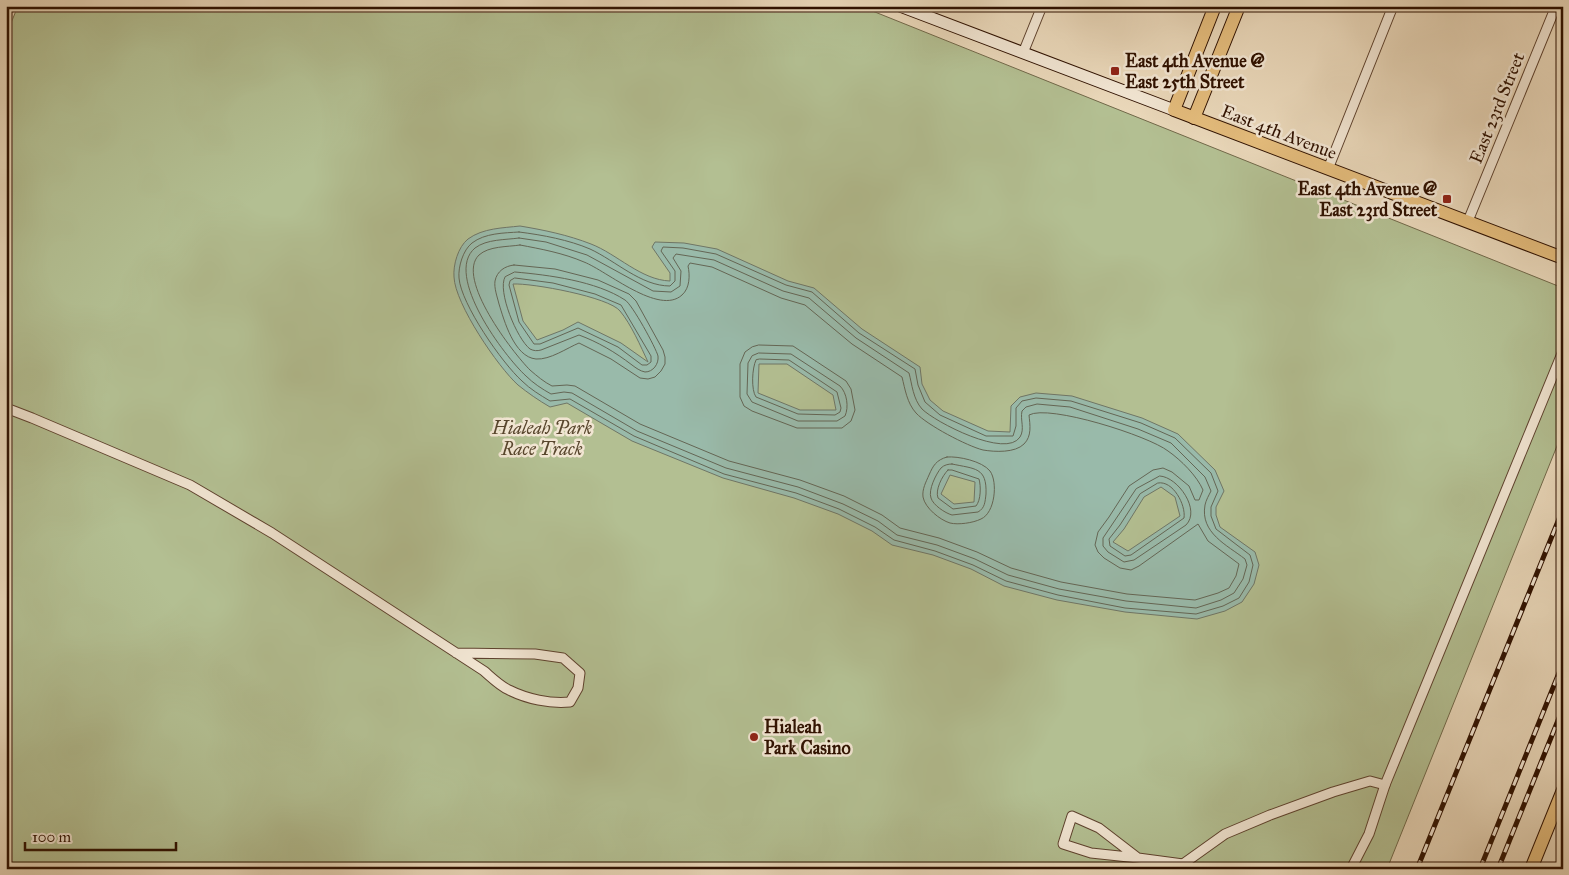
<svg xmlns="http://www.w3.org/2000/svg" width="1569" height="875" viewBox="0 0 1569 875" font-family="'IM FELL Great Primer',serif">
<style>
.green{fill:#b3bf92;stroke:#716849}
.water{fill:#99baaa;stroke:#6f7666;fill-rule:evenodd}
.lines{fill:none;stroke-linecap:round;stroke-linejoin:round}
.shore{stroke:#646655;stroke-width:1}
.street-casing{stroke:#5e422e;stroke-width:11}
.secondary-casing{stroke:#2f1100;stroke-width:13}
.primary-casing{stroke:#2f1100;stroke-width:14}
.street{stroke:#f1e5d2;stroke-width:9}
.secondary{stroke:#f1e5d2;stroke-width:11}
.primary{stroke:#e4bc7c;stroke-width:12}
.rail-casing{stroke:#2f1100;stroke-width:5}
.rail{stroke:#f1e5d2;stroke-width:3;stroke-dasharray:9;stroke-linecap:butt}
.poi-dot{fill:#8f2418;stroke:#f1e5d2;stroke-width:2}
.labels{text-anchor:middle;stroke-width:5;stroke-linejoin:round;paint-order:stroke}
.poi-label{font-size:18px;font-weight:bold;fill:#2f1100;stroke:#f1e5d2;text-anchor:start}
.street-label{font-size:18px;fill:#2f1100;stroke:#f1e5d2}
.park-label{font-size:18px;font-style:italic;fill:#57452c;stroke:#f1e5d2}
</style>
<rect width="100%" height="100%" fill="#e9d7b9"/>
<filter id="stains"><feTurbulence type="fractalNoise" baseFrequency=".004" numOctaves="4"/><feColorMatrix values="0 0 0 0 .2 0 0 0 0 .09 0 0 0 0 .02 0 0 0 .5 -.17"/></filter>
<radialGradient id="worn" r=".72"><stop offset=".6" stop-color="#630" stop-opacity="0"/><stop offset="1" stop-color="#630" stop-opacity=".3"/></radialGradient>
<polygon class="green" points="18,6 860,6 1563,288 1563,431 1387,869 6,869 6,35"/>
<path class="water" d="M520,226C544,230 568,235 591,244C617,254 641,280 670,281V273L652,247L655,242L684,243L717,249L788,281L814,288L862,329L920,367L922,384L930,400L943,411L988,431L1010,432L1011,406L1020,397L1036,393L1072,396L1142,418L1178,434L1215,470L1224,491L1216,507V515L1220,527L1255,552L1259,565L1254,584L1242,602L1225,611L1197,619L1125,612L1057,600L1004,586L971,569L933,555L892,545L872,531L838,514L794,498L723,478L632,441L567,403L550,407C538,400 528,393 518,385C498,367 455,304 454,277C453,265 458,247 468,239C483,228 503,228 520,226ZM513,284C532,283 609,297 620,311C631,324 641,347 648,362L621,343L578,322L563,330L537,340L523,321ZM759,364H787L833,395L836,410H800L758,393ZM950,475L975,482L974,502L954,504L941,494ZM1161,487L1175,497L1180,516L1128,551L1113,542L1124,529L1144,497Z"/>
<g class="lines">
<g class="shore">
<path d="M519,232C543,235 569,240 590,249C616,261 641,286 670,286L675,281V271L661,251L663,247L683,248L716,254L786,285L812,292L859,333L915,369L918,385L925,402L940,415L986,436H1013L1016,426V408L1022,401L1036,398L1071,401L1141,423L1175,438L1211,473L1218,491L1211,507V516L1216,529L1250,555L1253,565L1249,582L1239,598L1223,606L1196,614L1125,608L1058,595L1006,581L973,565L935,551L894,540L875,527L839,509L796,493L724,474L634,436L570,399L550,401C540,395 530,389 522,381C502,363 461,304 459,278C458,267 463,250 472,243C485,233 504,233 519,232Z"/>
<path d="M519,238L546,242L587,255L653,291L671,292L680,286L681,271L673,258L676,254L714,260L783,291L809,298L856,338L909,373C912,384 913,399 922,409C935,422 1006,459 1020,437C1025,429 1020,420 1022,411L1026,407L1037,404L1070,407L1138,429L1171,443L1205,477L1211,491C1209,495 1206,500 1205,505C1200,533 1227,545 1245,559L1247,565L1243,579L1234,593L1221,600L1196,608L1126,601L1059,589L1008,575L975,559L937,545L897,535L878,521L843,504L798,487L726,468L637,431L572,393L564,392L551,394C542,389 533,383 526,376C505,357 443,275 475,248C487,239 505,240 519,238Z"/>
<path d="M520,245C541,249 563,253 584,262C607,271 659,316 682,295C690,288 690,275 688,266L690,263L712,267L781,298L805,305L852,344L902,377C905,389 907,403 916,413C927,425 967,446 983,450C995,452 1015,453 1024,444C1032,436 1030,425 1029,415C1049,404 1149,436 1168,451C1181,460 1197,476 1203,490L1199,500H1195L1189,486L1172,472L1163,468L1153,470L1129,486L1109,517L1098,532L1095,545L1098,552L1104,558L1120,568L1131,570L1139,566L1198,524L1208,541L1239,564L1236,576L1229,588L1218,593L1195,600L1127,594L1061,582L1011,568L977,552L939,538L900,528L882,515L844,496L800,480L729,461L640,424L575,386L567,385L552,386C544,382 537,376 530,370C513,353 455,278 479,255C489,246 507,247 520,245Z"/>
<path d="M514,265L555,269L598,280L629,294L636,301L663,350L665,357V364L661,371L655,377L648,379L640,378L611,359L579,343C567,348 550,360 536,359C514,357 504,320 499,304C497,296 494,288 495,281C497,271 505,266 514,265Z"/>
<path d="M515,272C549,275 596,281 625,300C632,304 656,348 658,356C659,364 653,372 645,372C640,371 636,368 632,365C615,352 598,342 579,335L541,350C537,351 534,351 530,349C517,339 497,291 505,277Z"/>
<polygon points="515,278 553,283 595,294 621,305 651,356 651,362 647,365 642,365 618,347 578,328 540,344 534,344 519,322 509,285 510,281"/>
<polygon points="759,345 793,346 846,381 851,389 855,410 851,421 842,428 797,428 752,411 744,406 740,397 740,364 745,352 752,347"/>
<path d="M759,353L791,354L840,386C847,393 849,407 845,416L837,421H798L752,402L747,394L748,363L752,356Z"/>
<path d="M760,359L789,360L837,392L841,408L840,412L835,415L798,414L756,397C751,390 752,368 756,360Z"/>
<path d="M947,457C958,456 982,461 990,471C998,482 995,513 981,519C973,523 958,525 950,523C940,520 925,508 923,497C922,489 926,482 929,475C933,466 936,460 947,457Z"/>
<path d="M952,464C975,469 987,467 986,494C985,502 985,508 978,512L952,515C945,513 933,505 931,498C928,490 936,474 941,468C944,465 948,464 952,464Z"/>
<path d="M948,470H952L979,479C981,486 981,500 976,506L953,509L938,498C935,490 942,476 948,470Z"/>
<path d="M1160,476C1178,477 1201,510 1186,525L1134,560L1124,562L1108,552L1103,546V538L1136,489Z"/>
<path d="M1158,483C1173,480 1186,505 1184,518L1131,555L1125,556L1110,546L1109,539L1120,525L1140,494Z"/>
</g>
<g class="street-casing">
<g id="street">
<polyline points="1023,53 1042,6"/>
<polyline points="1328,169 1393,6"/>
<polyline points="1468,221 1556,6"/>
<path d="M6,408L32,418L190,485L272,533L484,671C491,677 500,686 509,690C527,699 550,704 570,702L578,688L580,673L563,658L535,654L456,653"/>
<polyline points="1138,858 1091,853 1063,844 1072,816 1099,828 1138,858 1183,864"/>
<polyline points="1183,869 1183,864 1225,834 1270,815 1333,792 1370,781 1385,785"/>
<polyline points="1351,869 1369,834 1385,785 1563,351"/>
</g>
</g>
<g class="secondary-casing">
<polyline id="secondary" points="900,6 1174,110"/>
</g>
<g class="primary-casing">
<g id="primary">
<polyline points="1215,6 1174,110 1563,258"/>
<polyline points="1194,118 1239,6"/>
<polyline points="1531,869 1563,790"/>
</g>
</g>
<use href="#street" class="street"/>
<use href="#secondary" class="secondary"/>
<use href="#primary" class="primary"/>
<g class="rail-casing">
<g id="rail">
<polyline points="1417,869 1563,509"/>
<polyline points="1480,869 1563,663"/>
<polyline points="1498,869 1563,708"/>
</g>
</g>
<use href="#rail" class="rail"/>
</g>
<g class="poi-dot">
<rect x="1110" y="66" width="10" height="10" rx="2.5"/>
<rect x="1442" y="194" width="10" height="10" rx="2.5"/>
<circle cx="754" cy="737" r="5"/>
</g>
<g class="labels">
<g class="poi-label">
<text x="1125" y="67">East 4th Avenue @<tspan x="1125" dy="21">East 25th Street</tspan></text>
<text x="1437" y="195" text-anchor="end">East 4th Avenue @<tspan x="1437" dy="21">East 23rd Street</tspan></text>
<text x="764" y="733">Hialeah<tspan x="764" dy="21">Park Casino</tspan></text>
</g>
<g class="street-label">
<text transform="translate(1497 108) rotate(-68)" y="6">East 23rd Street</text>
<text transform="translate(1279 132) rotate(21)" y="6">East 4th Avenue</text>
</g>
<g class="park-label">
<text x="542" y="434">Hialeah Park<tspan x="542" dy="21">Race Track</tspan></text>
</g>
</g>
<rect width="1569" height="875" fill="none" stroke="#e9d7b9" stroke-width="25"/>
<rect x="8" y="8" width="1554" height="860" fill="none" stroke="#2f1100" stroke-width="2.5"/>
<rect x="12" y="12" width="1544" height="850" fill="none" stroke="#2f1100"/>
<path d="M25 842v8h151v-8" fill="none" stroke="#2f1100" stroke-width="2.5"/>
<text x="32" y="842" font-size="15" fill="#2f1100" stroke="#f1e5d2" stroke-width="4" paint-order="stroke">100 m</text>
<rect width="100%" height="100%" filter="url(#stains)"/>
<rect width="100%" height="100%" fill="url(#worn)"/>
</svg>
